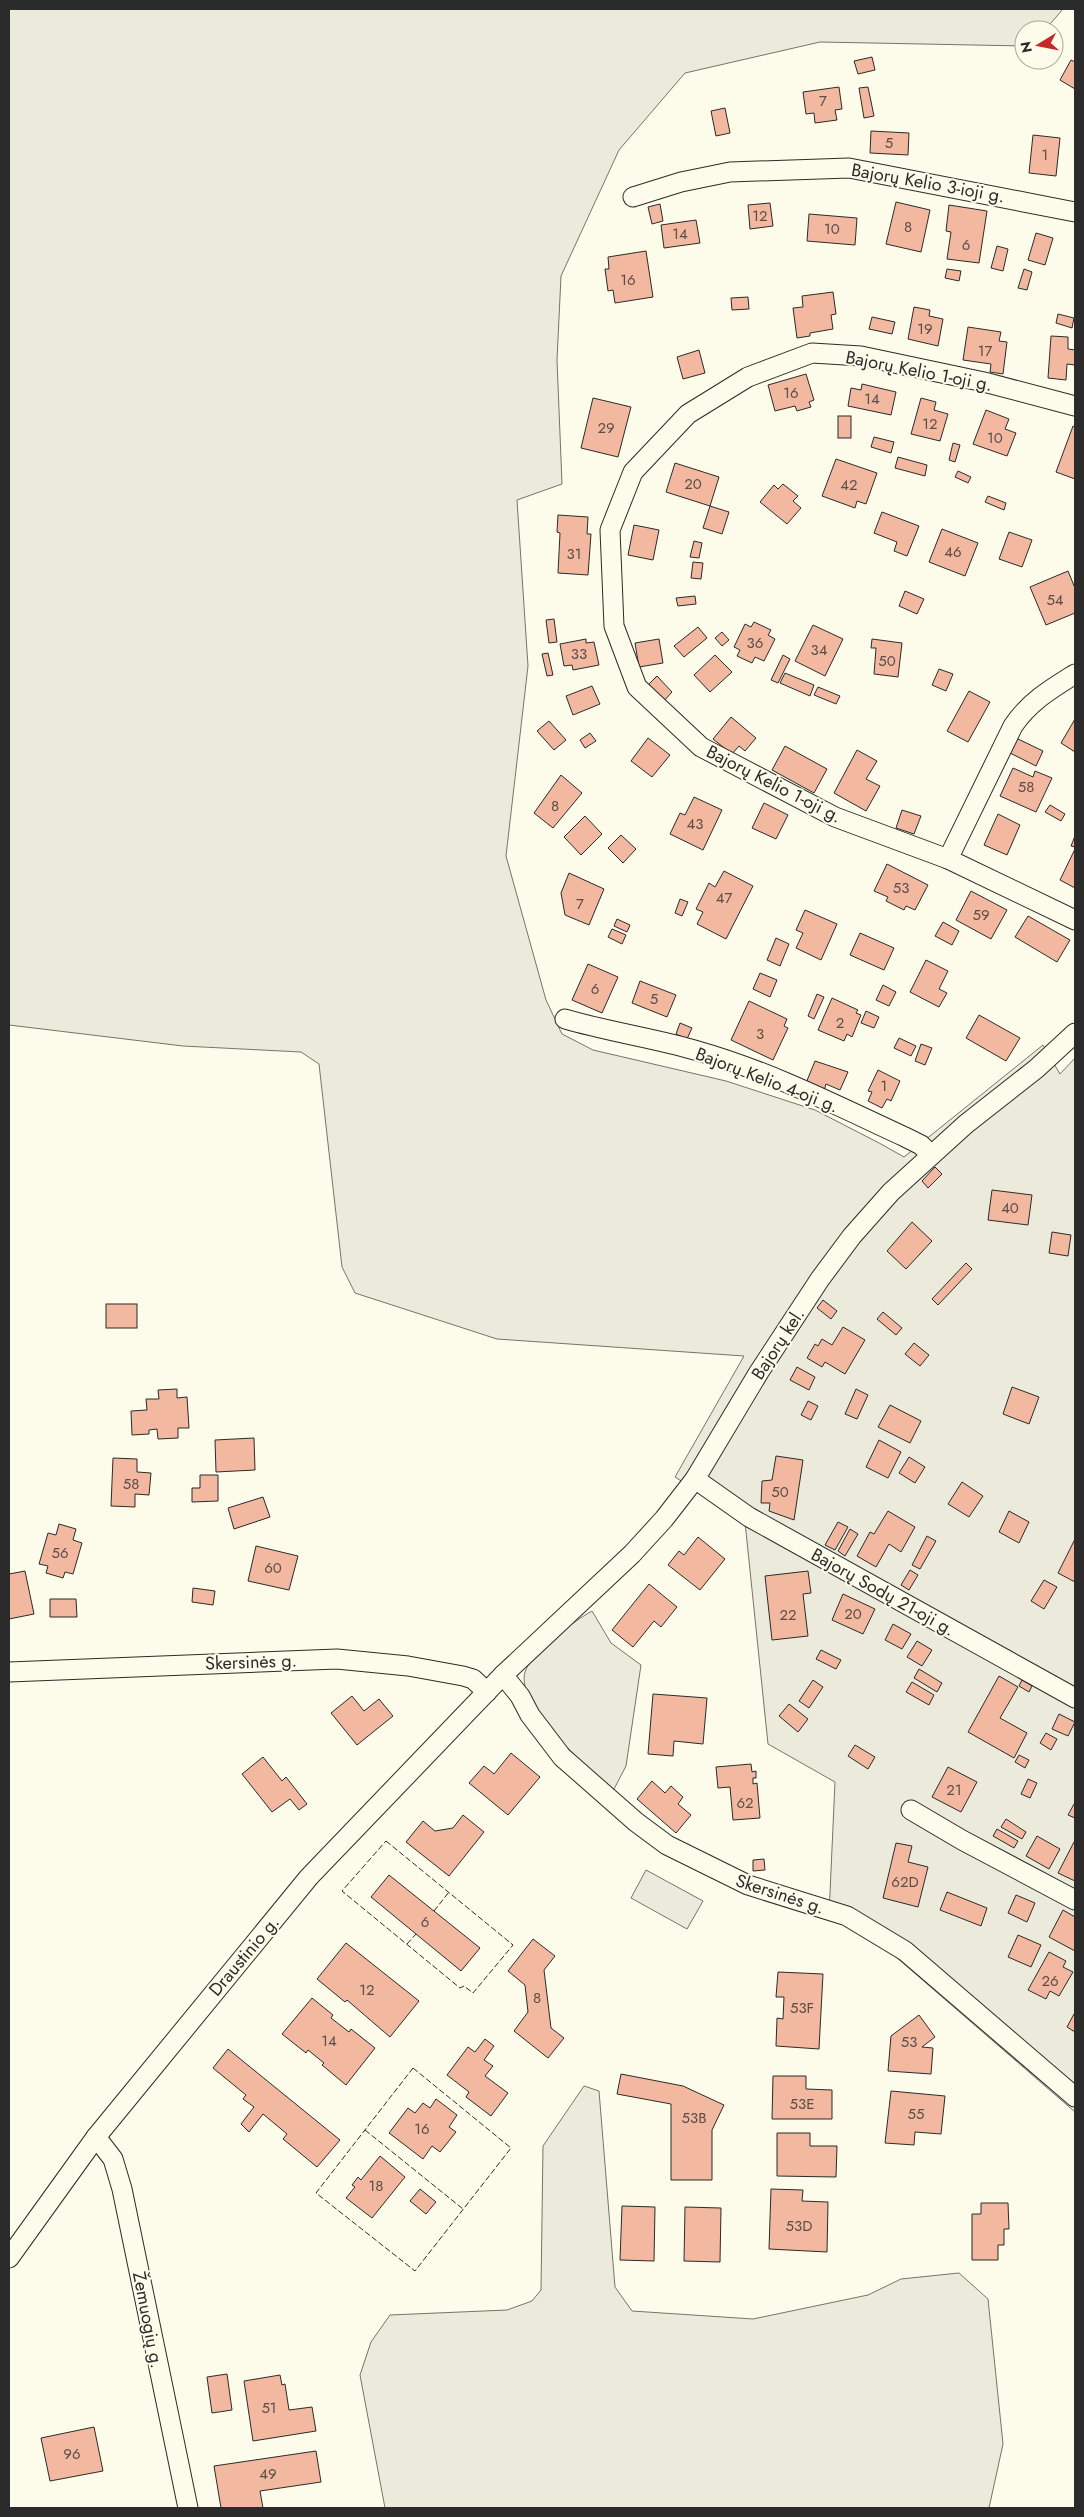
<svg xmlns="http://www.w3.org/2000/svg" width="1084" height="2517" viewBox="0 0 1084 2517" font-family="Jost,sans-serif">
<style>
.green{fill:#ecebdb;stroke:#74746e}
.building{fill:#f2b8a0;stroke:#2b2b2b}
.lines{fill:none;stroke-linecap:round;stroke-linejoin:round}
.street-casing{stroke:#2b2b2b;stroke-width:21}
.street{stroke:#fdfbea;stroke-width:19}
.fence{stroke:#2b2b2b;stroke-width:1;stroke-dasharray:6 2.5;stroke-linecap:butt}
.labels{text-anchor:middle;stroke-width:4;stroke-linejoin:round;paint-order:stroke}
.number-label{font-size:15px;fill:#5d4e48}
.street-label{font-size:18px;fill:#2b2b2b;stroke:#fdfbea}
</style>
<rect width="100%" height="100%" fill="#fdfbea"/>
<g class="green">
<polygon points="9,9 1063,9 1045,30 1024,30 1024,46 820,42 685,73 619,150 561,276 557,360 562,484 517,500 528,666 506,856 546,1000 562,1034 593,1050 726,1081 815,1110 881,1144 904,1157 1043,1045 1060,1074 1075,1058 1075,2112 881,1944 829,1915 835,1782 768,1744 745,1522 675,1477 744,1356 497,1339 355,1293 342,1267 319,1064 301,1052 183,1046 9,1025"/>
<path d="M592,1611L611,1643L641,1665L626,1766L613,1791C591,1771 515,1705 525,1672C531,1652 574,1621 592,1611Z"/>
<polygon points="646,1870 703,1901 687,1929 631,1898"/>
<polygon points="584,2086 599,2091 615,2287 632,2311 753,2319 868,2295 901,2279 959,2273 988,2299 1003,2444 989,2508 385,2508 360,2375 371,2342 390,2315 507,2310 532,2301 541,2290 543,2146"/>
</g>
<g class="building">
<polygon points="872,57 875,70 858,74 854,61"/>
<polygon points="1071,60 1075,62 1075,89 1060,80"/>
<polygon points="839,87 842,109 835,110 837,120 815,123 814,113 806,114 803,92"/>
<polygon points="868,87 874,116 864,118 859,88"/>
<polygon points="725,108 730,133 716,136 711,111"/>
<polygon points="871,131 909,133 908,155 870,153"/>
<polygon points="1033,135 1060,138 1056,176 1029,173"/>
<polygon points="896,202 930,210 921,252 886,244"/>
<polygon points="770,203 773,226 750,229 748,205"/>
<polygon points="660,204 663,221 652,224 648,207"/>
<polygon points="949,205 987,211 979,263 947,259 951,232 946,231"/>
<polygon points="809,214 857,218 855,245 807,241"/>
<polygon points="696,220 700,243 664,248 661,225"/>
<polygon points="1036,233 1053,238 1045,265 1028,260"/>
<polygon points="997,246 1008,249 1003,271 991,268"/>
<polygon points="646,251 653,297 615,303 613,290 608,291 605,269 609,269 608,257"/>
<polygon points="947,269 961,271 959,281 945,278"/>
<polygon points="1024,269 1032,272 1027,290 1018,288"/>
<polygon points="833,292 836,314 831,315 833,329 810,333 810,336 797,338 793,308 803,307 802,296"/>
<polygon points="748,297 749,309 732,310 731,298"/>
<polygon points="914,307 930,310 929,316 943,319 938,346 908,339"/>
<polygon points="1058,314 1074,318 1072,328 1056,323"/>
<polygon points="872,317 895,322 892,334 869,329"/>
<polygon points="968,327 1001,332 999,341 1007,342 1003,374 990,372 991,364 963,360"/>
<polygon points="1051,336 1068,337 1068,349 1075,350 1075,365 1067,364 1066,380 1048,378"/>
<polygon points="699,350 705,373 683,379 677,357"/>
<polygon points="806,374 814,400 809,402 811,407 797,411 795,406 775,411 768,385"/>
<polygon points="862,384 896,392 891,415 848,406 851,388 861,390"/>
<polygon points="593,398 631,407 618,457 581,448"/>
<polygon points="921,398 936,402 934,410 948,414 940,441 911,434"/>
<polygon points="986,410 1009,419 1005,429 1016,433 1007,456 973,444"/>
<rect x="838" y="416" width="13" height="22"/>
<polygon points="1073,426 1075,427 1075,479 1056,472"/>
<polygon points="874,437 894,442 891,453 871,447"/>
<polygon points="953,443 960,445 955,462 949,460"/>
<polygon points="898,457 927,465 925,476 895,468"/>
<polygon points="836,459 877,473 866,504 857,501 855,508 822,496"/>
<polygon points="675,463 719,477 710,506 666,492"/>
<polygon points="958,471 971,477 968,483 955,477"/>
<polygon points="783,484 798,496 793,501 801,508 787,524 760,502 774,485 778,489"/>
<polygon points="988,496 1006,503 1004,510 985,502"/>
<polygon points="710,506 729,512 722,534 703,528"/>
<polygon points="882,512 919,526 907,556 894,551 897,542 874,533"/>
<polygon points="558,515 588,517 587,534 591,534 588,575 558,573 560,533 557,532"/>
<polygon points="634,525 659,530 653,560 628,555"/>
<polygon points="942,529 978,543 965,576 929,562"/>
<polygon points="1009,532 1032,540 1022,567 999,559"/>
<polygon points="694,541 702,543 699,558 690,557"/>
<polygon points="693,562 703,563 701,579 691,578"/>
<polygon points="1068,571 1075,588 1075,613 1046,625 1030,587"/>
<polygon points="905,591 924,599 917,614 899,606"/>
<polygon points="695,596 696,604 678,606 676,598"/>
<polygon points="554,619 557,642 549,643 546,620"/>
<polygon points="754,622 771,630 768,635 775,639 764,661 755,657 752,663 737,656 740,650 734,647 745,624 751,627"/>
<polygon points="813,625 843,639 825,676 795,661"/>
<polygon points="698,627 707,638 684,657 674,646"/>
<polygon points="722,632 729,640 722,646 715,638"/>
<polygon points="586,639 586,643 594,642 599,665 573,670 572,665 564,666 560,644"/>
<polygon points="659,639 663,663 639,667 635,643"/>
<polygon points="872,639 902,643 898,677 874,674 876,648 871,648"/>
<polygon points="548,653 553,675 547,676 542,654"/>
<polygon points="715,655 732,672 710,692 694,675"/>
<polygon points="783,655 790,659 778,683 771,680"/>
<polygon points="939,669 953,674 946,691 932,685"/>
<polygon points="785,673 814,685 810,696 780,683"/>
<polygon points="657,676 672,692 664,701 648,685"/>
<polygon points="592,686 600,704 573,715 566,696"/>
<polygon points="818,687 840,696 836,704 814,695"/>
<polygon points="969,691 990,702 968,742 947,731"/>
<polygon points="731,717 756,738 745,751 739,746 732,754 713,739"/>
<polygon points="1075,719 1075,752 1061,743"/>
<polygon points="549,721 566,740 554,750 537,731"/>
<polygon points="590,733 596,741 585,748 580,740"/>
<polygon points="648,738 670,755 652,777 631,761"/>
<polygon points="1016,738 1043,751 1036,766 1008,752"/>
<polygon points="785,746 827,769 814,793 772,770"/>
<polygon points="857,750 877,761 866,779 880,786 866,811 834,793"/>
<polygon points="1013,768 1033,777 1035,771 1052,778 1036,812 1000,796"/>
<polygon points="561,775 582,793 553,828 534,813"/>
<polygon points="694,797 722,810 703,850 670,834 680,813 685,815"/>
<polygon points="764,803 788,815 776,839 752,828"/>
<polygon points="1050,805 1065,814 1061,821 1045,812"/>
<polygon points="902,810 921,816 914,834 896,828"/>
<polygon points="998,814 1020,825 1007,855 984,845"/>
<polygon points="585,816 602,834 581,855 564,837"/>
<polygon points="621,835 636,849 623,863 608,848"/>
<polygon points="1075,836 1075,847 1071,846"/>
<polygon points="1075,849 1075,888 1060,880"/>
<polygon points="887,864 928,885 915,910 906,906 904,910 886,901 888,897 874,891"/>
<polygon points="724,871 753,886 726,939 697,924 703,912 696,909 709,883 715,887"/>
<polygon points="569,873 604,889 589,925 565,915 561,893"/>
<polygon points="971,891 1007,910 991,939 956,920"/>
<polygon points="680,899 688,902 682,916 675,913"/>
<polygon points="805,910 837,924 821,960 796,948 803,933 796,930"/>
<polygon points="1028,916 1070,940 1057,962 1015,937"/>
<polygon points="617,919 630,925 627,932 614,926"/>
<polygon points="943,922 959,931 952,945 935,936"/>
<polygon points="612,929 626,935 622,944 608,937"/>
<polygon points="860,933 894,948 884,970 850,955"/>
<polygon points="776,938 789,944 780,966 767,960"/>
<polygon points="926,960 948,971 939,989 947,993 939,1007 910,992"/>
<polygon points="588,964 618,977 602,1013 572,1000"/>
<polygon points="760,973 777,980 770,997 753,989"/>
<polygon points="640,981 676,995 667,1017 632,1003"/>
<polygon points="883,985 896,992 889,1006 876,1000"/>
<polygon points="817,994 824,997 814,1019 808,1016"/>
<polygon points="832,998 858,1010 856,1013 861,1015 852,1037 847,1034 844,1041 818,1030"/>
<polygon points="749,1001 787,1019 784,1026 788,1028 773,1060 731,1040"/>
<polygon points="866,1011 879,1017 874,1028 861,1023"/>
<polygon points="979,1015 1020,1038 1006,1061 966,1038"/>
<polygon points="680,1023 692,1028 687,1039 676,1034"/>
<polygon points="899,1038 916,1046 911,1056 894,1048"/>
<polygon points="921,1044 932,1048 925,1065 915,1061"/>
<polygon points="815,1061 848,1072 840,1090 826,1084 824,1091 806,1083"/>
<polygon points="878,1070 900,1081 891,1101 887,1099 882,1108 868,1101 872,1092 868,1091"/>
<polygon points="935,1167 942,1174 928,1188 922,1181"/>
<polygon points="992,1190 1032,1195 1028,1225 988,1220"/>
<polygon points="912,1222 932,1241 906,1269 887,1251"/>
<polygon points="1052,1232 1071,1235 1068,1256 1049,1253"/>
<polygon points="966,1263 972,1269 938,1305 932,1299"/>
<polygon points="823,1300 837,1311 831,1319 817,1308"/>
<rect x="106" y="1304" width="31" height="24"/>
<polygon points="883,1312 902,1328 896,1335 877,1319"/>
<polygon points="843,1327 865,1340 845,1374 825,1362 822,1367 807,1358 815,1344 818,1346 822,1339 832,1345"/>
<polygon points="914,1343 929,1355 920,1366 905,1354"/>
<polygon points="797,1367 815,1377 809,1390 790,1380"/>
<polygon points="1012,1387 1039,1397 1029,1424 1003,1414"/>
<polygon points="177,1389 177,1398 187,1397 189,1428 178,1428 178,1438 158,1439 157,1429 149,1430 149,1434 132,1435 131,1411 147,1410 146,1399 159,1399 158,1390"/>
<polygon points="856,1389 868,1395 857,1419 845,1414"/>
<polygon points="808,1401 818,1406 811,1420 801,1415"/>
<polygon points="890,1405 921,1421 910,1443 878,1427"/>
<polygon points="254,1438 255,1470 216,1472 215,1440"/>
<polygon points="879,1440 901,1452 888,1478 866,1467"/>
<polygon points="776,1456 803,1460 794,1520 769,1511 770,1503 761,1503 762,1481 772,1480"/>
<polygon points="909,1457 925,1467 915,1483 899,1473"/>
<polygon points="113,1458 137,1459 137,1472 151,1473 149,1495 135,1494 135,1507 111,1506"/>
<polygon points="200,1475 218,1475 218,1501 192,1502 192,1488 200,1488"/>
<polygon points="962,1482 983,1496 969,1517 948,1504"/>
<polygon points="263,1497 270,1517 234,1529 228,1508"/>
<polygon points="888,1511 915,1527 901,1552 889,1544 876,1567 857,1556 870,1532 874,1534"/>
<polygon points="1009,1511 1029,1522 1019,1543 999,1532"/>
<polygon points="838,1522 848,1527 835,1550 825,1545"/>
<polygon points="59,1524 76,1529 73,1540 82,1543 73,1574 65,1572 63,1578 46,1573 48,1566 39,1564 48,1533 56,1535"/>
<polygon points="850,1529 858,1534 845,1556 838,1551"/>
<polygon points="927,1536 936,1541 920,1569 912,1565"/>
<polygon points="698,1537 725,1559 700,1590 668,1565 679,1551 684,1555"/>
<polygon points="1075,1539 1075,1582 1058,1573"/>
<polygon points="256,1546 298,1556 289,1590 248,1581"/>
<polygon points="910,1570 918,1575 909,1590 901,1585"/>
<polygon points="25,1571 34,1614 9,1619 9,1574"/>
<polygon points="808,1571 811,1593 803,1594 808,1636 772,1640 765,1576"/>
<polygon points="1044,1580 1057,1587 1044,1609 1031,1601"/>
<polygon points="649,1584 677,1607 661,1627 654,1621 633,1647 612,1630"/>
<polygon points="193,1588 215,1591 213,1605 192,1602"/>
<polygon points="843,1594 875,1609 863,1634 832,1620"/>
<polygon points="50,1599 76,1599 77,1617 50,1617"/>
<polygon points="893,1624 911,1634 902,1649 885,1640"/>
<polygon points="917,1641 932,1650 922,1666 907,1657"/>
<polygon points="821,1650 841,1660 836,1669 816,1659"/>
<polygon points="919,1669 942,1683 937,1692 914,1678"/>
<polygon points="999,1676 1018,1687 1000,1718 1027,1733 1014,1758 968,1732"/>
<polygon points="813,1680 823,1687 809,1708 799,1701"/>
<polygon points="1022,1680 1032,1686 1029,1692 1019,1686"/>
<polygon points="912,1682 934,1695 929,1705 906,1692"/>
<polygon points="653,1694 707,1698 703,1744 674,1741 673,1756 648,1754"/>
<polygon points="352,1696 364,1711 379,1699 393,1716 357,1745 331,1713"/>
<polygon points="789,1704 808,1719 798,1732 779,1716"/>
<polygon points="1059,1714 1075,1722 1068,1736 1052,1729"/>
<polygon points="1046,1733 1057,1739 1051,1750 1040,1743"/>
<polygon points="855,1745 875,1757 868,1769 848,1756"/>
<polygon points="511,1753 540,1777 508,1815 469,1783 484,1766 494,1774"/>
<polygon points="1019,1755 1029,1760 1025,1768 1015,1762"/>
<polygon points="263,1757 282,1781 286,1777 307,1804 299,1810 290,1799 272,1812 242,1774"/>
<polygon points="751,1764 752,1772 756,1771 756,1778 753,1778 753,1784 757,1783 760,1818 733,1820 730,1787 718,1788 716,1767"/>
<polygon points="948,1767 977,1782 961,1812 932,1797"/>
<polygon points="1028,1779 1037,1783 1030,1798 1021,1794"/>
<polygon points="652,1781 665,1793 671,1786 683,1797 678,1804 691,1815 676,1833 637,1799"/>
<polygon points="1074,1804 1075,1804 1075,1818 1068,1815"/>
<polygon points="463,1815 484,1832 449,1876 406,1842 423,1821 435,1831 453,1828"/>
<polygon points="1006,1819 1026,1832 1022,1839 1001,1827"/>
<polygon points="997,1829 1018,1841 1014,1848 993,1836"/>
<polygon points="1037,1836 1060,1849 1049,1869 1026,1856"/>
<polygon points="1074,1842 1075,1842 1075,1881 1058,1873"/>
<polygon points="896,1843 912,1846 908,1862 928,1867 918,1907 883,1898"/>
<polygon points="764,1859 765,1870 753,1871 753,1860"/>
<polygon points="389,1875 480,1948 461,1971 371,1897"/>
<polygon points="947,1892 987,1908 981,1926 940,1910"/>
<polygon points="1016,1895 1035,1903 1027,1922 1008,1913"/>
<polygon points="1063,1910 1075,1917 1075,1951 1049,1937"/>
<polygon points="1018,1935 1041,1945 1031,1967 1008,1957"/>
<polygon points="533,1939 555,1956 544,1970 551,2028 564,2038 548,2058 514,2031 528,2012 525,1985 508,1971"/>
<polygon points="346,1943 419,2001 390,2037 347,2000 345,2002 317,1979"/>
<polygon points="1049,1952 1066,1961 1063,1967 1073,1972 1059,1996 1050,1991 1046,1999 1028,1990"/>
<polygon points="778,1972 823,1974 819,2049 776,2046 777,2018 783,2019 784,1997 776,1997"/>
<polygon points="312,1998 333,2015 331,2018 349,2032 351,2029 375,2048 346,2085 322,2065 324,2063 308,2050 306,2053 282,2034"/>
<polygon points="1074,2014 1075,2014 1075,2032 1067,2027"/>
<polygon points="919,2015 935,2037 922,2047 933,2048 931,2074 888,2071 891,2036"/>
<polygon points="485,2039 494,2046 484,2060 493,2066 485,2076 508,2093 491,2116 466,2097 469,2092 447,2075 468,2047 475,2052"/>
<polygon points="228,2049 340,2140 317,2167 283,2139 287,2134 263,2114 249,2132 241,2124 254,2107 243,2099 246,2095 213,2068"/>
<polygon points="621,2074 683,2086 724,2105 712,2130 712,2180 671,2180 671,2104 617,2094"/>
<polygon points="773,2076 806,2076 806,2089 832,2090 832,2119 772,2119"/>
<polygon points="891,2091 945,2096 941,2134 915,2132 914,2145 885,2143"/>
<polygon points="436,2099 457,2115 449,2127 456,2132 440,2152 432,2146 423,2159 389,2133 408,2108 415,2113 423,2103 430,2108"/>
<polygon points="777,2133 810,2133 810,2146 837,2146 836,2177 777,2176"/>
<polygon points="380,2156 405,2177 372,2218 346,2198 355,2187 352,2185 358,2177 361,2180"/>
<polygon points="420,2189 436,2202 426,2214 410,2201"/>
<polygon points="771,2189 803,2190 802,2201 828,2202 827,2252 769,2249"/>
<polygon points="981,2203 1008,2203 1009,2229 1004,2229 1004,2245 998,2245 998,2260 972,2260 972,2214 981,2214"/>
<polygon points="622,2206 655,2207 654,2261 620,2260"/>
<polygon points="685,2207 721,2208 720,2262 684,2261"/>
<polygon points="227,2374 232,2410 212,2413 207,2377"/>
<polygon points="280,2375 282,2385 285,2384 289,2410 312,2407 316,2431 253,2441 244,2381"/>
<polygon points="94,2427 103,2471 50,2481 41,2438"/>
<polygon points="316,2451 321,2482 260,2491 263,2508 221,2508 214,2466"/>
</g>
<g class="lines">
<g class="street-casing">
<g id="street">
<polyline points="633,197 681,182 730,172 849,168 1075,212"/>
<polyline points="1075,406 984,382 861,356 812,353 748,377 688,414 633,472 610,530 614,626 637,687 701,747 835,817 948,859 1075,920"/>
<path d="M948,859L1013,726C1029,702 1051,689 1075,674"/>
<path d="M565,1019C609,1032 654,1038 698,1051C769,1071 838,1106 905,1137L921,1145L931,1155"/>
<polyline points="695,1479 749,1517 1075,1698"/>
<polyline points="9,1672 337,1659 408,1666 463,1676 473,1679 487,1692"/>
<polyline points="503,1675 520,1696 530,1715 562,1757 636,1822 667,1845 748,1885 847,1916 905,1951 1075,2097"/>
<polyline points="911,1810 962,1840 1075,1900"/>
<polyline points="96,2137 113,2159 122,2189 188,2508"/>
<polyline points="9,2258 96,2137 309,1877 503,1675 632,1554 664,1519 695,1479 759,1372 820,1279 852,1236 891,1192 966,1124 1036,1069 1075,1033"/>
</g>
</g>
<use href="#street" class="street"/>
<g class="fence">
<polygon points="386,1841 513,1945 473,1993 464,1986 460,1988 342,1891"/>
<polyline points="434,1911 449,1892"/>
<polyline points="407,1944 416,1934"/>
<polygon points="413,2068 511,2148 415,2271 316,2193"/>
<polyline points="365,2130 463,2209"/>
</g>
</g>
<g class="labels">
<g class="number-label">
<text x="823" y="106">7</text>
<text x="889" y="148">5</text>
<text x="1045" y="160">1</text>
<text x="760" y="221">12</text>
<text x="908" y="232">8</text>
<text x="832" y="234">10</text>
<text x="680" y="239">14</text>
<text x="966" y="250">6</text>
<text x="628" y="285">16</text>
<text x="925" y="334">19</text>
<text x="985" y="356">17</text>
<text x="791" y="398">16</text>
<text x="872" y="404">14</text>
<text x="930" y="429">12</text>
<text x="606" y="433">29</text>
<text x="995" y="443">10</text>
<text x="693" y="489">20</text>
<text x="849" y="490">42</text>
<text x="953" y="557">46</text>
<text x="574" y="559">31</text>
<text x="1055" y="605">54</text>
<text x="755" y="648">36</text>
<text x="819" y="655">34</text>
<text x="579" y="659">33</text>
<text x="887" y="666">50</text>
<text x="1026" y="792">58</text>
<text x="555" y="811">8</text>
<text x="695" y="829">43</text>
<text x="901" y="893">53</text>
<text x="724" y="903">47</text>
<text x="580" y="909">7</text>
<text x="981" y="920">59</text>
<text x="595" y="994">6</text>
<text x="654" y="1004">5</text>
<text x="840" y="1028">2</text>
<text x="760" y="1039">3</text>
<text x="884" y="1091">1</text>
<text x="1010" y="1213">40</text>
<text x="131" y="1489">58</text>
<text x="780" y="1497">50</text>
<text x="60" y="1558">56</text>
<text x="273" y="1573">60</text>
<text x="853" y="1619">20</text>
<text x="788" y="1620">22</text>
<text x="954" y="1795">21</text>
<text x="745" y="1808">62</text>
<text x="905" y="1887">62D</text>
<text x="425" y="1927">6</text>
<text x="1050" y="1986">26</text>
<text x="367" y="1995">12</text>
<text x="537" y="2003">8</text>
<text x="802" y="2013">53F</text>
<text x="329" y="2046">14</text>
<text x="909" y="2047">53</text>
<text x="802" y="2109">53E</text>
<text x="916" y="2119">55</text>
<text x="694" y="2123">53B</text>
<text x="422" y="2134">16</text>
<text x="376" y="2191">18</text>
<text x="799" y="2231">53D</text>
<text x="269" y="2413">51</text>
<text x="72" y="2459">96</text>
<text x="268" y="2479">49</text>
</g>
<g class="street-label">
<text transform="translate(928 183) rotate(10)" y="6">Bajorų Kelio 3-ioji g.</text>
<text transform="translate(919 371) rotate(11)" y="6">Bajorų Kelio 1-oji g.</text>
<text transform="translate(774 784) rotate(27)" y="6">Bajorų Kelio 1-oji g.</text>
<text transform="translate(767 1080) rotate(21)" y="6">Bajorų Kelio 4-oji g.</text>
<text transform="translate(778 1344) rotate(-57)" y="6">Bajorų kel.</text>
<text transform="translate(883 1592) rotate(29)" y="6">Bajorų Sodų 21-oji g.</text>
<text transform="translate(251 1662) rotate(-2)" y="6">Skersinės g.</text>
<text transform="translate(780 1894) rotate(18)" y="6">Skersinės g.</text>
<text transform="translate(244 1956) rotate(-50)" y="6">Draustinio g.</text>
<text transform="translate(148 2320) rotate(79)" y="6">Žemuogių g.</text>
</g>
</g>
<rect width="1084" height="2517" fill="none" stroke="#2b2b2b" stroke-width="20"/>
<g transform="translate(1039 45) rotate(260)"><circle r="24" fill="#fdfbea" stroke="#a9a89e"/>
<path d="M0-4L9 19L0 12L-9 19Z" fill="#c62828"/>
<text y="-8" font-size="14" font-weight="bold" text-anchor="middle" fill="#2b2b2b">N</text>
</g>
</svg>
